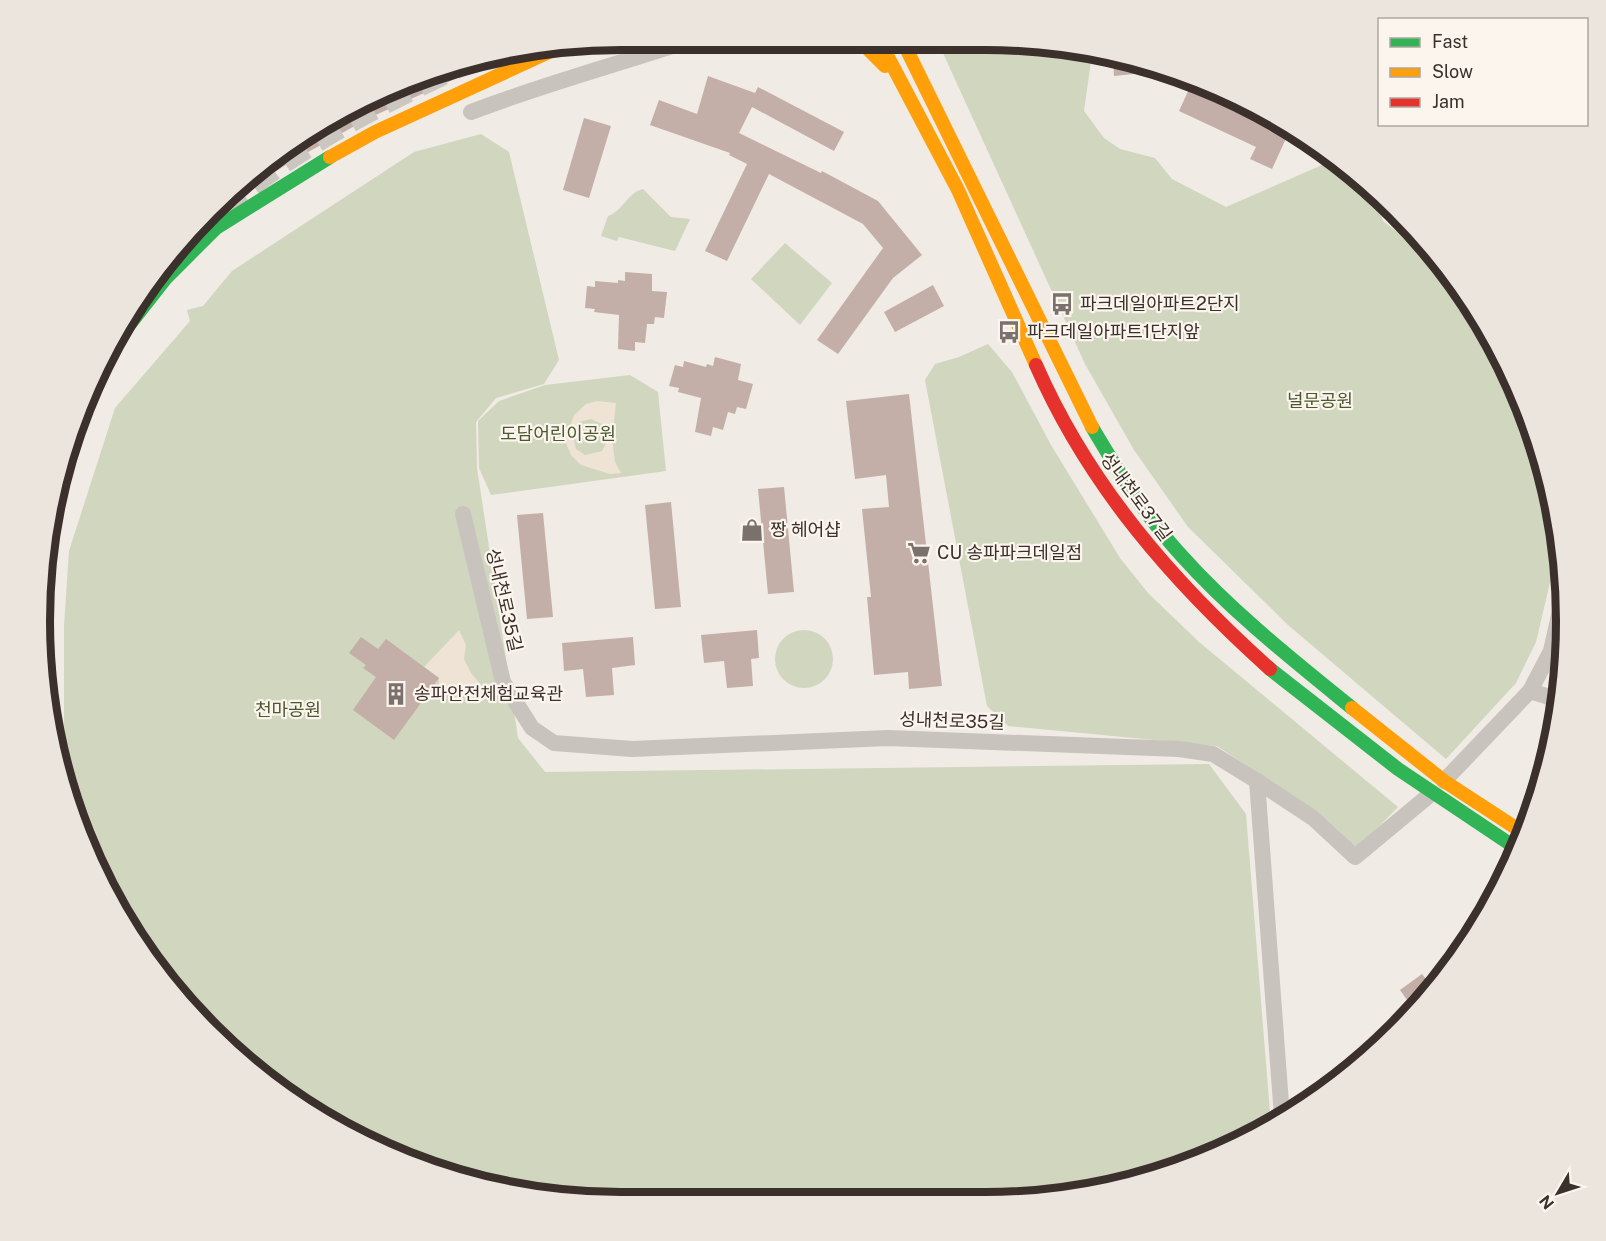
<svg xmlns="http://www.w3.org/2000/svg" width="1606" height="1241" viewBox="0 0 1606 1241" font-family="'Public Sans','Noto Sans KR',sans-serif">
<style>
.green{fill:#d1d6bf}
.plaza{fill:#eee3d5;fill-rule:evenodd}
.building{fill:#c3afa7}
.lines{fill:none;stroke-linecap:round;stroke-linejoin:round}
.primary-tunnel{stroke:#ccc6c0;stroke-width:26;stroke-dasharray:26 13;stroke-linecap:butt}
.street{stroke:#c9c3be;stroke-width:16}
.fast{stroke:#30b455;stroke-width:14}
.slow{stroke:#ff9f0a;stroke-width:14}
.jam{stroke:#e5322d;stroke-width:14}
.labels{text-anchor:middle;stroke-width:4.5;stroke-linejoin:round;paint-order:stroke}
.poi-label{font-size:18px;fill:#3b302b;stroke:#fbf5ee;text-anchor:start}
.park-label{font-size:18px;fill:#4a5a2e;stroke:#fbf5ee}
.street-label{font-size:18px;fill:#3b302b;stroke:#fbf5ee}
.rim{fill:none;stroke:#3b302b;stroke-width:8}
</style>
<rect width="100%" height="100%" fill="#f0ebe5"/>
<g class="green">
<polygon points="937,40 1023,40 1092,54 1084,111 1104,138 1120,149 1155,158 1172,179 1226,207 1338,158 1382,199 1378,204 1383,221 1450,273 1469,298 1523,398 1556,507 1559,544 1536,642 1516,683 1446,759 1288,625 1188,527 1134,450 1085,364"/>
<polygon points="481,134 509,152 559,360 544,384 496,398 476,422 477,468 518,738 545,772 1209,764 1246,814 1270,1113 1266,1125 1173,1171 1061,1197 544,1197 398,1158 298,1104 209,1031 137,943 104,870 64,748 64,626 69,551 115,408 190,321 187,310 203,306 232,271 414,152"/>
<path d="M643,189L671,217L690,219L675,251L619,237L617,241L601,236L608,216C623,211 627,193 643,189Z"/>
<polygon points="785,243 832,283 800,325 751,279"/>
<polygon points="988,344 1012,372 1051,445 1120,558 1148,593 1199,642 1398,807 1357,849 1316,811 1217,746 1008,726 987,706 925,380 935,364 959,357"/>
<polygon points="630,375 658,392 666,471 491,495 479,468 478,421 499,401 545,385"/>
<circle cx="804" cy="659" r="29"/>
</g>
<g class="plaza">
<path d="M597,401L616,403L612,438L615,462L621,473L610,474L581,465L571,455L565,441L574,415L586,404ZM591,419L602,424L607,441L602,451L585,455L576,449L572,432L579,422Z"/>
<polygon points="459,630 466,645 464,659 471,673 487,692 481,702 475,697 439,691 439,678 424,667"/>
</g>
<g class="building">
<polygon points="510,54 369,118 292,161 208,215 195,227 209,210 329,117 470,59"/>
<polygon points="1113,58 1163,68 1163,71 1114,76"/>
<polygon points="708,76 755,93 758,87 844,132 834,151 752,107 739,133 821,173 822,171 878,201 922,255 893,278 838,354 817,340 883,248 863,224 769,174 727,261 705,251 747,164 729,155 730,153 650,125 659,100 697,114"/>
<polygon points="1190,87 1289,132 1272,169 1250,159 1256,147 1179,111"/>
<polygon points="584,118 611,126 589,198 563,190"/>
<polygon points="625,272 652,274 652,291 667,292 664,318 655,317 654,324 647,324 645,343 635,342 635,351 618,349 619,315 594,312 595,309 585,308 587,286 595,287 595,281 618,283 618,280 625,281"/>
<polygon points="933,285 944,306 895,332 884,312"/>
<polygon points="715,357 741,364 738,380 753,384 746,409 737,407 735,414 728,412 723,430 713,427 711,436 695,432 701,398 678,392 679,388 669,386 675,365 683,367 684,361 706,367 707,364 713,366"/>
<polygon points="909,394 942,686 909,689 908,672 874,675 867,597 871,597 862,509 889,507 886,475 855,479 846,401"/>
<polygon points="784,487 794,592 768,594 758,489"/>
<polygon points="671,502 681,607 655,609 645,505"/>
<polygon points="543,513 553,617 527,619 517,515"/>
<polygon points="757,630 759,658 751,659 753,686 727,688 724,661 704,663 701,635"/>
<polygon points="361,637 378,649 386,639 439,678 394,740 353,710 376,677 363,668 366,665 349,653"/>
<polygon points="633,637 635,665 612,668 614,695 586,697 583,669 564,671 562,643"/>
<polygon points="1422,974 1433,988 1414,1010 1400,990"/>
</g>
<g class="lines">
<path class="primary-tunnel" d="M192,234C271,156 374,104 473,58"/>
<g class="street">
<path d="M471,112C544,84 619,64 694,39"/>
<polyline points="463,514 503,682 532,728 554,743 632,749 888,738 1179,749 1213,754 1257,781 1313,818 1355,857 1432,793"/>
<polyline points="1530,691 1559,700"/>
<polyline points="1257,781 1282,1117"/>
<polyline points="1444,781 1530,691 1551,651 1564,593"/>
</g>
<g class="fast">
<polyline points="108,352 166,278 216,228 330,157"/>
<path d="M1092,427C1118,471 1146,517 1181,555C1232,612 1293,660 1352,708"/>
<polyline points="1270,669 1398,769 1519,850"/>
</g>
<g class="slow">
<polyline points="859,40 885,66"/>
<polyline points="879,40 958,190 1036,365"/>
<polyline points="902,40 1092,427"/>
<polyline points="330,157 375,132 560,47"/>
<polyline points="1352,708 1444,781 1525,834"/>
</g>
<path class="jam" d="M1036,365C1089,486 1173,582 1270,669"/>
</g>
<defs>
<g id="bus-bare" transform="scale(1.8)"><path d="M-5-6H5V4H4V6H2V4H-2V6H-4V4H-5ZM-3.5-4V0h7V-4ZM-3.5 1.2v1.5H-2V1.2ZM2 1.2v1.5H3.5V1.2Z" fill="#7a716c" stroke="#fbf5ee" stroke-width="2.5" paint-order="stroke"/></g>
<g id="shop-bare" transform="scale(1.8)"><path d="M-5-2.5h2.3a2.7 3.5 0 0 1 5.4 0H5L5.5 6h-11ZM-1.5-2.5h3a1.5 2.3 0 0 0-3 0Z" fill="#7a716c" stroke="#fbf5ee" stroke-width="2.5" paint-order="stroke"/></g>
<g id="supermarket-bare" transform="scale(1.8)"><path d="M-6-5.5h2.5l.6 2H6L4.5 2H-2.5L-4.4-4H-6ZM-1.5 3.2a1.3 1.3 0 1 0 .1 0ZM3 3.2a1.3 1.3 0 1 0 .1 0Z" fill="#7a716c" stroke="#fbf5ee" stroke-width="2.5" paint-order="stroke"/></g>
<g id="building-bare" transform="scale(1.8)"><path d="M-4-6H4V6H1V3H-1V6H-4ZM-2.5-4.3h1.7v1.8h-1.7ZM.8-4.3h1.7v1.8H.8ZM-2.5-1h1.7V.8h-1.7ZM.8-1h1.7V.8H.8Z" fill="#7a716c" stroke="#fbf5ee" stroke-width="2.5" paint-order="stroke"/></g>
</defs>
<g fill-rule="evenodd">
<use href="#bus-bare" x="1062" y="304"/>
<use href="#bus-bare" x="1009" y="332"/>
<use href="#shop-bare" x="752" y="530"/>
<use href="#supermarket-bare" x="919" y="553"/>
<use href="#building-bare" x="396" y="694"/>
</g>
<g class="labels">
<g class="poi-label">
<text x="1080" y="310">파크데일아파트2단지</text>
<text x="1027" y="338">파크데일아파트1단지앞</text>
<text x="770" y="536">짱 헤어샵</text>
<text x="937" y="559">CU 송파파크데일점</text>
<text x="414" y="700">송파안전체험교육관</text>
</g>
<g class="park-label">
<text x="1320" y="407">널문공원</text>
<text x="558" y="440">도담어린이공원</text>
<text x="288" y="716">천마공원</text>
</g>
<g class="street-label">
<text transform="translate(1136 497) rotate(53)" y="6">성내천로37길</text>
<text transform="translate(504 600) rotate(77)" y="6">성내천로35길</text>
<text transform="translate(952 721) rotate(2)" y="6">성내천로35길</text>
</g>
</g>
<path d="M0 0H1606V1241H0ZM621 50H985A571 571 0 0 1 1556 621V621A571 571 0 0 1 985 1192H621A571 571 0 0 1 50 621V621A571 571 0 0 1 621 50Z" fill="#ece5de" fill-rule="evenodd"/>
<path class="rim" d="M621 50H985A571 571 0 0 1 1556 621V621A571 571 0 0 1 985 1192H621A571 571 0 0 1 50 621V621A571 571 0 0 1 621 50Z"/>
<rect x="1378" y="18" width="210" height="108" fill="#fbf5ee" stroke="#aea6a0" stroke-width="1.5"/>
<rect x="1390" y="38" width="30" height="9" fill="#30b455" stroke="#aea6a0" stroke-width="1.5"/>
<text x="1432" y="48" font-size="18" fill="#3b302b">Fast</text>
<rect x="1390" y="68" width="30" height="9" fill="#ff9f0a" stroke="#aea6a0" stroke-width="1.5"/>
<text x="1432" y="78" font-size="18" fill="#3b302b">Slow</text>
<rect x="1390" y="98" width="30" height="9" fill="#e5322d" stroke="#aea6a0" stroke-width="1.5"/>
<text x="1432" y="108" font-size="18" fill="#3b302b">Jam</text>
<g transform="translate(1558 1193) rotate(231)" stroke="#fbf5ee" stroke-width="4.5" paint-order="stroke">
<path d="M0-4.5L10 22L0 15L-10 22Z" fill="#3b302b"/>
<text y="-9" font-size="16" font-weight="bold" text-anchor="middle" fill="#3b302b">N</text>
</g>
</svg>
